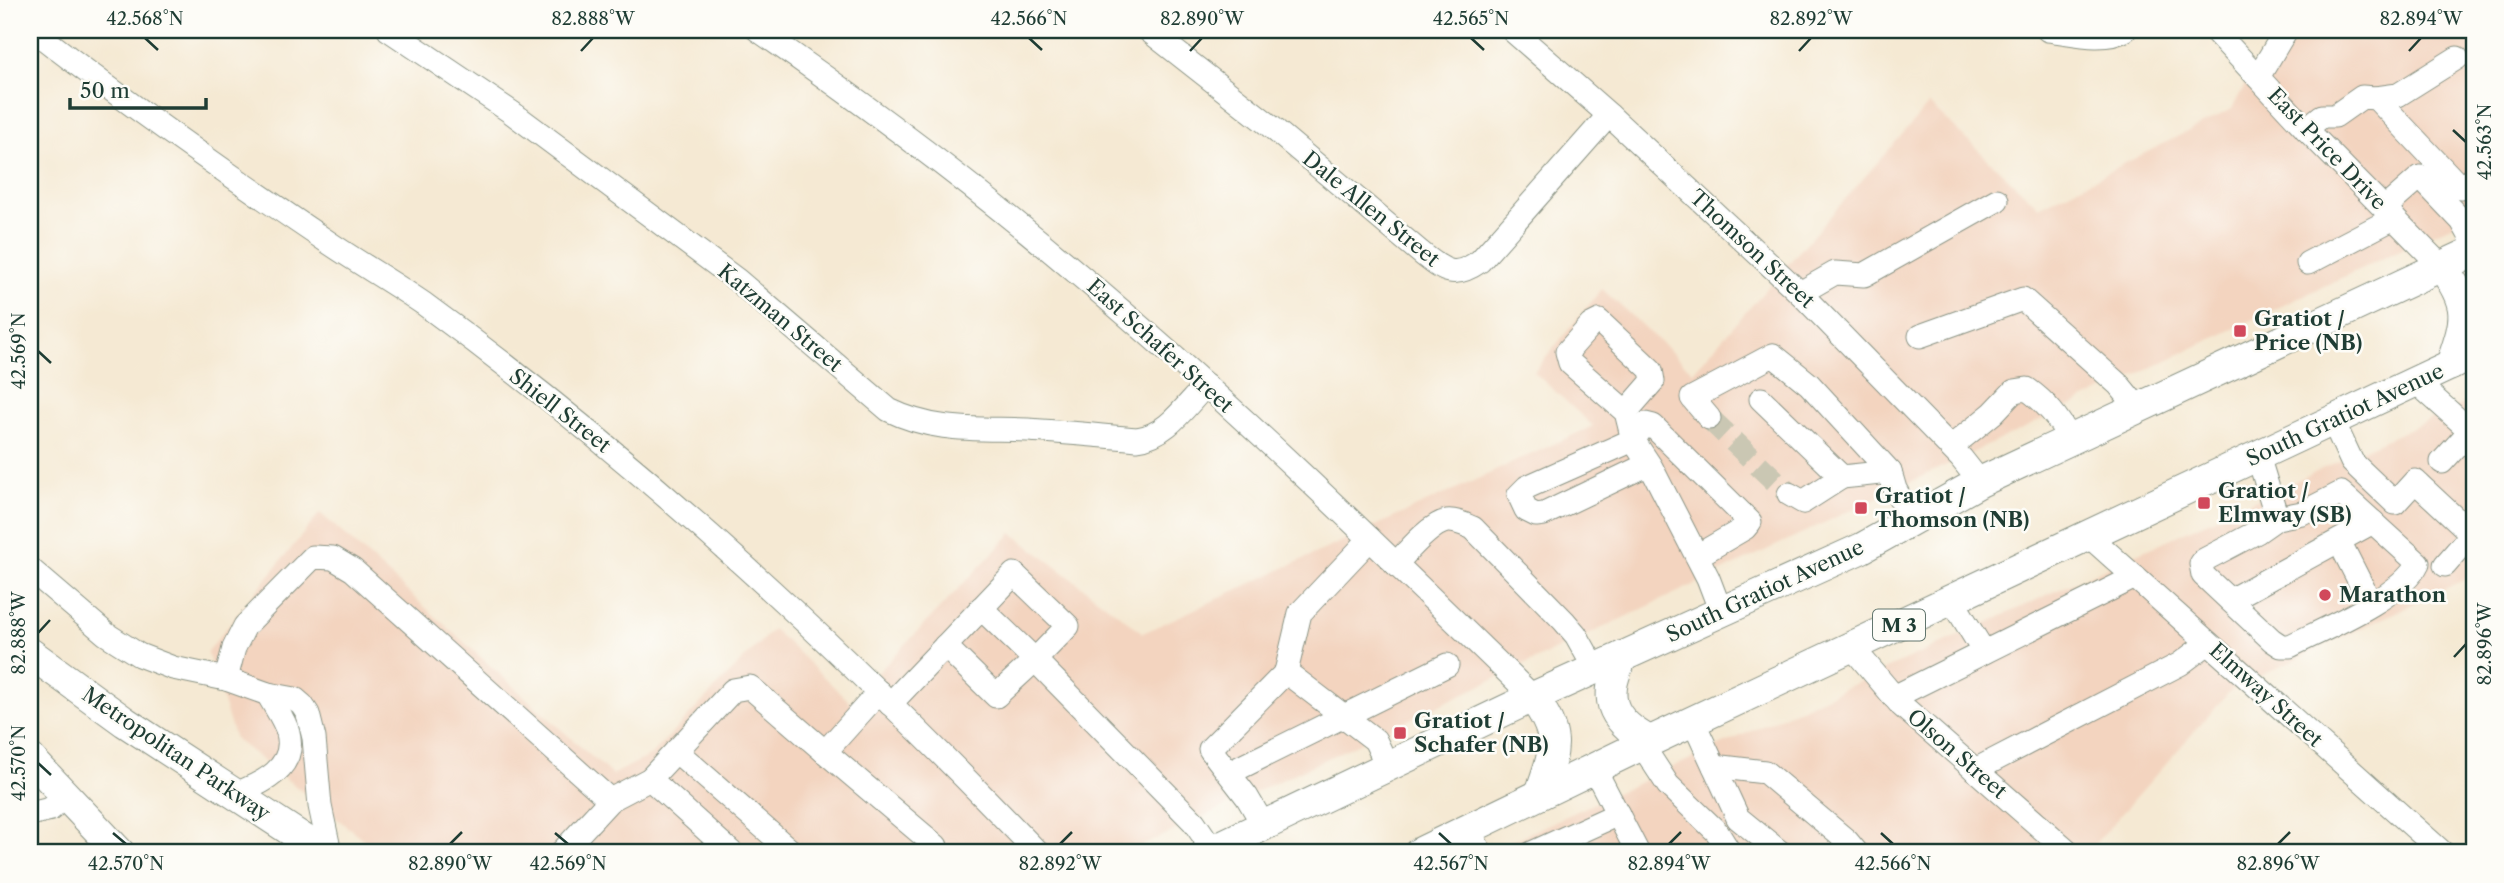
<svg xmlns="http://www.w3.org/2000/svg" width="2504" height="883" viewBox="0 0 2504 883" font-family="'Libre Caslon Text',serif">
<style>
.built{fill:#f3d4bf}
.lines{fill:none;stroke-linecap:round;stroke-linejoin:round}
.minor-tunnel{stroke:#cac7b3;stroke-width:23;stroke-dasharray:23 11;stroke-linecap:butt}
.minor-casing{stroke:#8a9384;stroke-width:25}
.major-casing{stroke:#8a9384;stroke-width:32}
.minor{stroke:#fff;stroke-width:23}
.major{stroke:#fff;stroke-width:30}
.ticks{fill:none;stroke:#1f3d34;stroke-width:2.5}
.poi-dot{fill:#d1495b;stroke:#fdfcf7;stroke-width:2.5}
.labels{text-anchor:middle;stroke-width:5;stroke-linejoin:round;paint-order:stroke}
.shield{fill:#fdfcf7;stroke:#62766e;stroke-width:2}
.shield-label{font-size:19px;font-weight:bold;fill:#1f3d34}
.street-label{font-size:21px;fill:#1f3d34;stroke:#fdfcf7}
.poi-label{font-size:21px;font-weight:bold;fill:#1f3d34;stroke:#fdfcf7;text-anchor:start}
.neatline{fill:none;stroke:#1f3d34;stroke-width:2.5}
.ticks-label{font-size:18px;text-anchor:middle;fill:#1f3d34}
</style>
<rect width="100%" height="100%" fill="#fdfcf7"/>
<filter id="ink" filterUnits="userSpaceOnUse"><feTurbulence type="fractalNoise" baseFrequency=".0143" numOctaves="2"/><feDisplacementMap in="SourceGraphic" scale="14" xChannelSelector="R" yChannelSelector="G"/><feConvolveMatrix kernelMatrix="1 2 1 2 8 2 1 2 1" color-interpolation-filters="sRGB"/></filter>
<filter id="wash" filterUnits="userSpaceOnUse"><feTurbulence type="fractalNoise" baseFrequency=".00686" numOctaves="4" result="noise"/><feDisplacementMap in="SourceGraphic" scale="28" xChannelSelector="R" yChannelSelector="G"/><feGaussianBlur stdDeviation="1.57" result="paint"/><feColorMatrix in="noise" values="0 0 0 0 0 0 0 0 0 0 0 0 0 0 0 0 0 1.4 0 .05"/><feComposite in="paint" operator="in"/></filter>
<g filter="url(#wash)">
<rect width="100%" height="100%" fill="#f5e9d3"/>
<g class="built">
<polygon points="2274,30 2474,30 2474,215 1127,853 381,853 235,739 207,652 320,513 612,775 651,755 773,629 850,702 1012,533 1143,633 1593,426 1534,372 1602,289 1693,372 1929,104 2039,207 2232,109"/>
<polygon points="2474,399 2474,575 2231,690 2092,847 2099,853 1486,853"/>
</g>
</g>
<g filter="url(#ink)">
<g class="lines">
<polyline class="minor-tunnel" points="1709,418 1789,494"/>
<g class="minor-casing">
<g id="minor">
<path d="M33,30C127,104 226,173 325,240C357,262 392,282 424,304C647,466 848,655 1038,853"/>
<path d="M389,30L511,112L737,280L889,410C936,433 978,428 1028,430C1064,432 1101,436 1137,439C1167,436 1186,405 1206,385"/>
<path d="M758,30C868,106 975,186 1077,273C1236,406 1384,552 1533,697"/>
<path d="M1148,30L1274,129L1420,252C1444,271 1453,280 1480,261L1609,115"/>
<polyline points="1512,30 1609,115 1800,293 1961,458 1980,482"/>
<path d="M2048,30C2073,33 2103,42 2125,30"/>
<polyline points="2214,30 2306,129 2442,267"/>
<polyline points="2258,77 2286,30"/>
<polyline points="2376,98 2398,95 2457,58"/>
<polyline points="2306,129 2322,116 2335,116 2362,97 2376,98 2461,188 2474,178"/>
<polyline points="2385,208 2420,177 2462,221 2474,243"/>
<polyline points="2308,263 2394,218"/>
<polyline points="1800,293 1835,273 1864,275 1997,200"/>
<polyline points="1920,336 2023,299 2119,385 2138,408"/>
<polyline points="2416,382 2474,434"/>
<polyline points="1761,399 1842,477 1803,502 1789,494"/>
<polyline points="1626,412 1653,381 1651,370 1599,321 1591,325 1567,352 1570,363 1626,412 1633,440"/>
<polyline points="1709,418 1692,398 1773,355 1809,384 1890,472 1895,489 1912,520"/>
<polyline points="2333,421 2352,462 2395,503 2415,481 2472,534 2445,565"/>
<polyline points="1633,440 1645,424 1653,426 1750,522 1745,528 1697,556"/>
<path d="M1951,447L1993,413L2014,391L2027,389C2047,403 2058,418 2070,439"/>
<path d="M2258,456L2277,518L2302,513L2341,493L2418,563C2402,597 2324,629 2290,646H2281L2272,640L2203,575L2201,564L2204,560L2257,532L2277,518"/>
<polyline points="2442,462 2471,430"/>
<polyline points="1651,467 1633,440 1527,487 1519,495 1526,510 1536,515 1544,514 1640,468 1651,467 1708,578 1721,612"/>
<polyline points="1842,477 1890,472"/>
<polyline points="2089,536 2443,853"/>
<polyline points="2339,541 2371,604"/>
<path d="M1396,564C1407,552 1430,524 1447,521C1456,520 1465,525 1473,528L1564,621L1576,635L1595,669"/>
<polyline points="30,569 106,634 139,655 173,668 226,679 268,694 295,699 302,705 308,714 314,738 320,806 330,853"/>
<polyline points="1952,600 1984,652"/>
<polyline points="2230,600 2373,522"/>
<polyline points="945,646 996,696 1035,660 981,608"/>
<polyline points="1852,647 1901,705 2070,853"/>
<polyline points="1286,672 1375,740 1388,767"/>
<polyline points="226,679 234,648 245,626 313,557 333,558 353,570 610,800 650,779 733,690 750,687 825,752 879,692"/>
<polyline points="1894,697 2135,577"/>
<polyline points="890,704 1014,574 1068,626 1035,660 1194,822 1213,850"/>
<polyline points="1693,721 1738,818 1781,853"/>
<polyline points="1642,745 1668,785 1717,832 1730,853"/>
<polyline points="676,751 793,853"/>
<polyline points="825,752 936,846 937,853"/>
<polyline points="1714,766 1765,772 1847,841 1857,853"/>
<polyline points="1594,768 1638,853"/>
<polyline points="1975,770 2180,664 2208,643"/>
<polyline points="1229,773 1447,665"/>
<polyline points="650,779 732,853"/>
<path d="M235,794C261,784 297,768 288,733C285,720 274,706 268,694"/>
<polyline points="30,814 51,809 64,795"/>
<polyline points="1264,826 1247,797 1210,749 1286,672 1300,613 1370,539"/>
<polyline points="1468,829 1481,853"/>
<polyline points="561,853 610,800"/>
<polyline points="1532,853 1618,814"/>
</g>
</g>
<g class="major-casing">
<g id="major">
<path d="M2442,267C2472,307 2466,320 2451,365"/>
<polyline points="30,653 125,722 325,853"/>
<path d="M1623,656C1602,696 1609,719 1649,741"/>
<path d="M1533,697C1562,738 1555,749 1540,794"/>
<polyline points="30,758 120,853"/>
<polyline points="1206,853 1533,697 1862,548 1980,482 2474,251"/>
<polyline points="1419,853 1642,745 2474,354"/>
</g>
</g>
<use href="#minor" class="minor"/>
<use href="#major" class="major"/>
</g>
</g>
<path class="ticks" d="M145,38L158,50M1029,38L1042,50M1471,38L1484,50M581,51L593,38M1190,51L1202,38M1799,51L1811,38M2409,51L2421,38M2453,130L2466,142M38,351L51,363M38,633L50,620M2454,657L2466,644M38,763L51,775M113,833L126,844M555,833L568,844M1439,833L1451,844M1881,833L1893,844M450,844L462,832M1060,844L1072,832M1669,844L1681,832M2278,844L2290,832"/>
<g class="poi-dot">
<rect x="2233" y="324" width="14" height="14" rx="3.5"/>
<rect x="2197" y="496" width="14" height="14" rx="3.5"/>
<rect x="1854" y="501" width="14" height="14" rx="3.5"/>
<circle cx="2325" cy="595" r="7"/>
<rect x="1393" y="726" width="14" height="14" rx="3.5"/>
</g>
<g class="labels">
<rect class="shield" x="1873" y="609.5" width="52" height="31" rx="5"/>
<g class="shield-label">
<text x="1899" y="632">M 3</text>
</g>
<g class="street-label">
<text transform="translate(2327 149) rotate(46)" y="7">East Price Drive</text>
<text transform="translate(1371 209) rotate(39)" y="7">Dale Allen Street</text>
<text transform="translate(1752 249) rotate(43)" y="7">Thomson Street</text>
<text transform="translate(780 318) rotate(40)" y="7">Katzman Street</text>
<text transform="translate(1160 346) rotate(42)" y="7">East Schafer Street</text>
<text transform="translate(560 411) rotate(38)" y="7">Shiell Street</text>
<text transform="translate(2345 415) rotate(-25)" y="7">South Gratiot Avenue</text>
<text transform="translate(1765 591) rotate(-25)" y="7">South Gratiot Avenue</text>
<text transform="translate(2266 695) rotate(42)" y="7">Elmway Street</text>
<text transform="translate(176 754) rotate(34)" y="7">Metropolitan Parkway</text>
<text transform="translate(1957 754) rotate(41)" y="7">Olson Street</text>
</g>
<g class="poi-label">
<text x="2254" y="326">Gratiot /<tspan x="2254" dy="24">Price (NB)</tspan></text>
<text x="2218" y="498">Gratiot /<tspan x="2218" dy="24">Elmway (SB)</tspan></text>
<text x="1875" y="503">Gratiot /<tspan x="1875" dy="24">Thomson (NB)</tspan></text>
<text x="2339" y="602">Marathon</text>
<text x="1414" y="728">Gratiot /<tspan x="1414" dy="24">Schafer (NB)</tspan></text>
</g>
</g>
<rect width="2504" height="883" fill="none" stroke="#fdfcf7" stroke-width="77"/>
<path d="M70 98v10h136v-10" fill="none" stroke="#1f3d34" stroke-width="3.5"/>
<text x="80" y="98" font-size="21" fill="#1f3d34" stroke="#fdfcf7" stroke-width="5" paint-order="stroke">50 m</text>
<rect x="38" y="38" width="2428" height="806" class="neatline"/>
<g class="ticks-label">
<text x="145" y="25">42.568°N</text>
<text x="593" y="25">82.888°W</text>
<text x="1029" y="25">42.566°N</text>
<text x="1202" y="25">82.890°W</text>
<text x="1471" y="25">42.565°N</text>
<text x="1811" y="25">82.892°W</text>
<text x="2421" y="25">82.894°W</text>
<text transform="translate(2485 142) rotate(-90)" y="6">42.563°N</text>
<text transform="translate(19 351) rotate(-90)" y="6">42.569°N</text>
<text transform="translate(19 633) rotate(-90)" y="6">82.888°W</text>
<text transform="translate(2485 644) rotate(-90)" y="6">82.896°W</text>
<text transform="translate(19 763) rotate(-90)" y="6">42.570°N</text>
<text x="126" y="870">42.570°N</text>
<text x="450" y="870">82.890°W</text>
<text x="568" y="870">42.569°N</text>
<text x="1060" y="870">82.892°W</text>
<text x="1451" y="870">42.567°N</text>
<text x="1669" y="870">82.894°W</text>
<text x="1893" y="870">42.566°N</text>
<text x="2278" y="870">82.896°W</text>
</g>
</svg>
